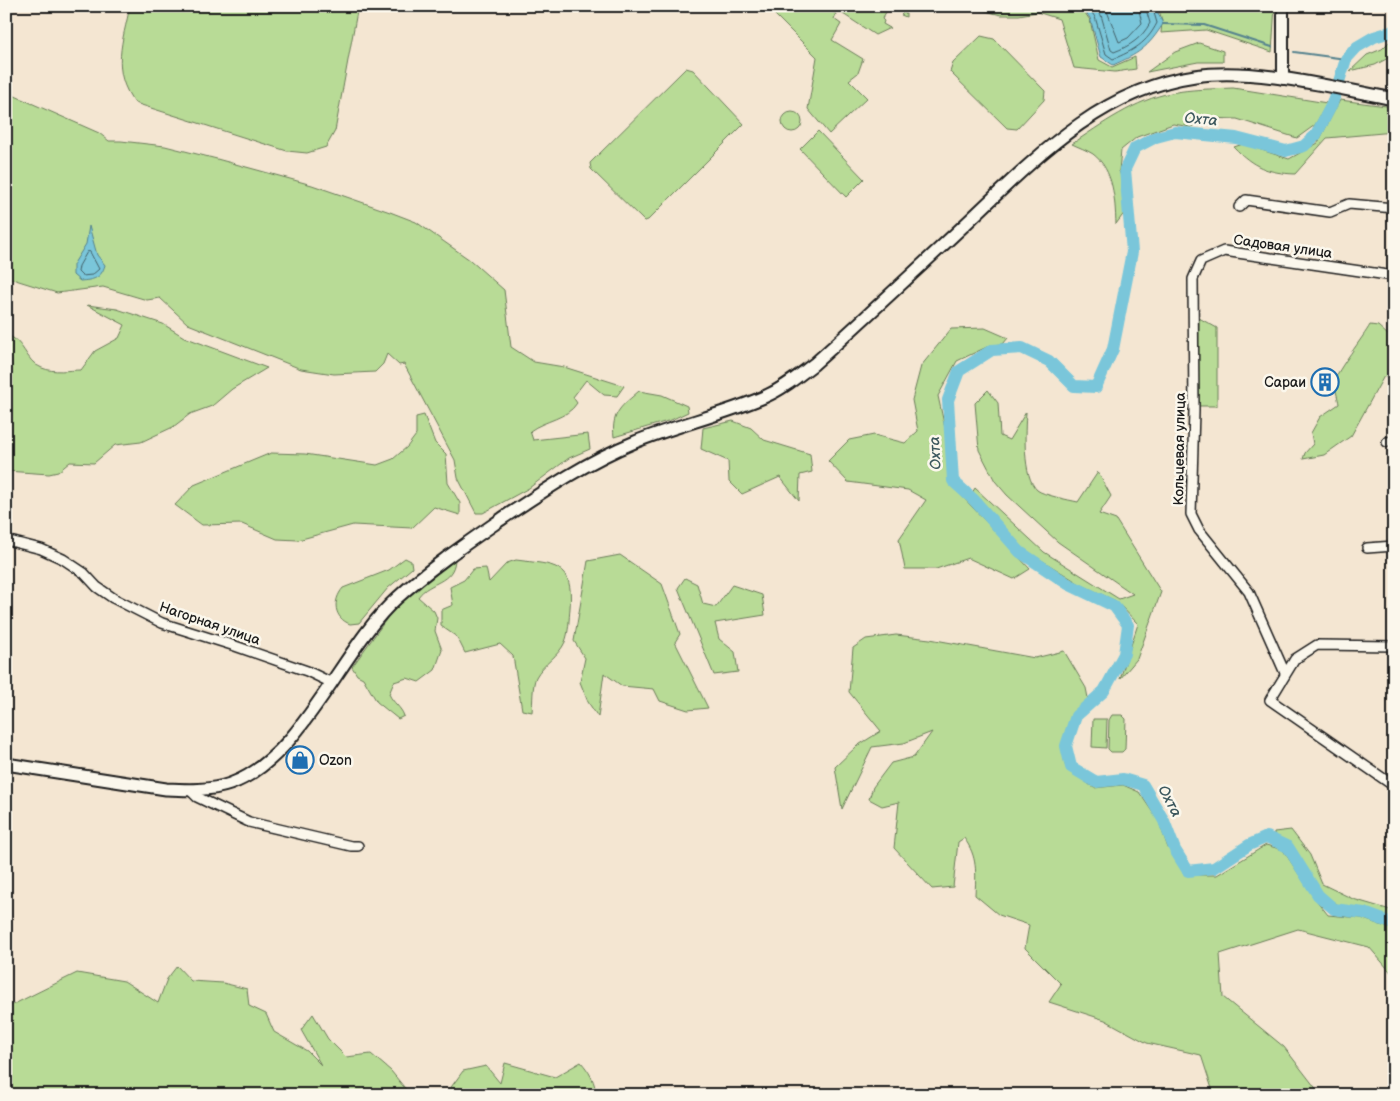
<svg xmlns="http://www.w3.org/2000/svg" width="1400" height="1101" viewBox="0 0 1400 1101" font-family="'Balsamiq Sans',sans-serif">
<style>
.green{fill:#b8db96;stroke:#6a7c59}
.water{fill:#7ac6da;stroke:#54828e}
.lines{fill:none;stroke-linecap:round;stroke-linejoin:round}
.shore{stroke:#426068;stroke-width:1}
.stream{stroke:#54828e;stroke-width:2}
.river{stroke:#7ac6da;stroke-width:12}
.minor-casing{stroke:#1c1c1c;stroke-width:12}
.tertiary-casing{stroke:#1c1c1c;stroke-width:14}
.secondary-casing{stroke:#1c1c1c;stroke-width:15}
.minor{stroke:#fbf7ec;stroke-width:9}
.tertiary{stroke:#fbf7ec;stroke-width:10}
.secondary{stroke:#fbf7ec;stroke-width:11}
.labels{text-anchor:middle;stroke-width:5;stroke-linejoin:round;paint-order:stroke}
.street-label{font-size:14px;fill:#1c1c1c;stroke:#fbf7ec}
.poi-label{font-size:14px;fill:#1c1c1c;stroke:#fbf7ec;text-anchor:end}
.water-label{font-size:15px;font-style:italic;fill:#3d585e;stroke:#fbf7ec}
</style>
<rect width="100%" height="100%" fill="#f4e6d2"/>
<filter id="ink" filterUnits="userSpaceOnUse"><feTurbulence type="fractalNoise" baseFrequency=".02" numOctaves="2"/><feDisplacementMap in="SourceGraphic" scale="10" xChannelSelector="R" yChannelSelector="G"/><feConvolveMatrix kernelMatrix="1 2 1 2 8 2 1 2 1" color-interpolation-filters="sRGB"/></filter>
<g filter="url(#ink)">
<g class="green">
<path d="M130,6H358L335,131L326,147L307,153L287,151L135,103C110,71 123,41 130,6Z"/>
<path d="M766,6H820C825,11 831,10 836,14L834,19L841,24L832,40L863,59L858,73L849,80L867,98L829,134L808,109L817,57Z"/>
<polygon points="848,6 894,6 906,14 906,17 901,15 903,13 894,7 889,7 882,19 884,21 883,24 890,28 875,35 843,14"/>
<polygon points="966,6 1080,6 1090,20 1099,60 1112,67 1135,57 1136,69 1115,72 1074,68 1059,19 1037,12 1019,15 1001,15"/>
<polygon points="1158,6 1275,6 1272,52 1206,30 1161,33 1162,21"/>
<polygon points="981,36 994,39 1045,91 1044,100 1017,129 1007,128 950,72 953,63"/>
<polygon points="1394,37 1394,55 1375,65 1350,71 1367,55 1382,49"/>
<polygon points="1199,43 1223,51 1223,62 1198,62 1147,72 1175,52"/>
<polygon points="686,68 693,70 744,124 648,220 644,221 591,169 590,163"/>
<path d="M1233,88L1327,103L1315,125L1297,138L1237,119L1207,118L1191,127L1173,124L1137,137L1121,150L1119,171L1124,184L1125,212L1116,224C1115,200 1114,170 1093,154C1087,150 1078,147 1072,144C1100,125 1137,99 1171,93C1191,89 1212,89 1233,88Z"/>
<path d="M6,92L99,133L109,141H121L165,146L217,159L312,185L390,212L416,222L470,260L504,290L511,347L534,362L564,367L624,386L617,396L604,395L586,380L573,397L577,403C567,419 545,420 530,431L533,440L588,434L590,449L569,458L529,488L483,513H476L458,478L455,460L404,364L399,365L387,354L383,364L375,372L334,374L301,369L188,324L160,298L147,300L103,287L57,293L6,277Z"/>
<path d="M1340,100L1394,107V132L1327,138L1295,174C1268,173 1253,167 1234,147L1243,144L1289,159L1318,143Z"/>
<circle cx="792" cy="122" r="10"/>
<polygon points="818,131 864,179 846,197 800,149"/>
<path d="M87,305L117,309L163,324L184,337L267,368L232,389L212,406L190,414L173,427L141,442L115,445L94,463L70,462L58,472L49,474L6,471V335C24,339 25,362 42,368C54,373 69,370 81,370L95,351L119,338L125,325Z"/>
<polygon points="1199,318 1217,328 1217,406 1197,406"/>
<path d="M1370,325L1378,326L1388,335L1394,332V386L1384,376L1351,436L1324,455L1303,459L1305,453L1313,444L1311,433L1320,417L1339,404C1338,397 1334,387 1335,380C1336,372 1364,336 1370,325Z"/>
<polygon points="985,328 1008,338 1003,344 991,345 957,361 938,396 946,433 948,481 1030,569 1014,579 968,558 936,569 905,569 899,539 926,500 908,490 848,482 828,461 849,440 874,435 905,443 918,431 912,400 921,366 951,329"/>
<path d="M988,390L998,403L1000,436L1009,440L1026,412C1025,431 1022,476 1037,490C1043,495 1069,500 1078,502L1098,472L1111,496L1099,514L1116,520L1161,592L1137,659L1120,679L1138,624L1116,601L1080,584L1022,548L972,493L975,488L1044,552L1119,599L1133,594L1058,542L1007,495L995,481L979,450L975,403Z"/>
<path d="M639,391L662,395L687,406L688,412L671,420L614,437C611,412 622,406 639,391Z"/>
<polygon points="424,415 435,443 446,454 448,483 460,503 460,515 434,507 412,528 353,525 298,540 277,539 242,524 202,525 175,505 194,485 271,453 305,454 377,465 393,459 407,447 416,435 416,417"/>
<polygon points="733,421 751,428 764,440 810,454 812,472 800,475 799,501 780,477 742,494 729,481 728,461 701,449 703,428"/>
<polygon points="620,555 662,584 680,634 675,642 708,708 688,710 660,701 654,689 622,686 604,673 598,717 588,702 580,682 585,658 574,641 588,561"/>
<path d="M405,558L411,561L412,568L388,588L359,623L350,624C334,618 332,601 343,588L389,570Z"/>
<path d="M455,560C453,584 429,581 418,597L434,611L437,618L435,631L442,650L435,670L419,682L407,678L394,682L389,694C393,703 401,707 404,716L398,719L377,702L363,678L357,675L352,667L398,603Z"/>
<path d="M516,560C554,565 574,562 570,608C569,619 569,632 565,642C559,656 543,664 536,677C532,686 533,702 532,712L522,710L513,656L500,644L465,653L457,637L441,626V610L453,605L450,587L464,580L473,569L486,568L489,582L507,563Z"/>
<polygon points="685,578 697,584 703,604 716,607 732,585 762,595 765,615 715,623 719,639 735,652 738,672 714,675 678,588"/>
<path d="M896,635L930,639L1035,658L1064,651L1086,688L1088,698C1067,719 1058,739 1066,768L1094,788L1123,785L1139,792L1159,822L1168,848L1191,875H1217L1266,845L1283,850L1313,896L1328,915L1361,918L1394,930V976L1369,947L1298,929L1220,954L1223,997L1284,1047L1321,1095H1214L1201,1055L1147,1043L1105,1020L1049,1002L1061,984L1025,948L1029,925L999,915L975,895C976,873 978,857 964,838L958,842L953,887L932,889L894,848L899,802L882,806L869,799L873,787L891,763L914,757L932,732L904,743L872,747L842,809L835,767L857,746L881,731L849,692L853,648L866,639Z"/>
<polygon points="1112,715 1122,715 1126,719 1125,749 1122,752 1111,752 1108,749 1109,720"/>
<polygon points="1093,719 1107,719 1106,748 1092,747"/>
<polygon points="1291,830 1310,855 1322,884 1353,899 1394,911 1394,920 1376,913 1338,905 1319,891 1291,846 1274,835 1274,832"/>
<path d="M177,966L191,981L223,983L247,989L249,1006L266,1014L274,1032L307,1051L321,1065L301,1030L313,1014L328,1039L346,1057L371,1054L391,1071L408,1092L446,1094L463,1071L486,1066L500,1083L505,1063L555,1077L581,1062C588,1070 597,1083 595,1095H6V1008L77,973L124,981L158,1003L167,979Z"/>
</g>
<g class="water">
<path d="M1081,6H1155L1163,24C1148,48 1138,54 1113,65L1101,57L1090,18Z"/>
<path d="M89,226L97,255L105,265C101,279 93,280 80,281L73,275V265L86,244Z"/>
</g>
<g class="lines">
<g class="shore">
<path d="M1087,6L1095,17L1106,54L1113,59C1133,51 1147,43 1157,23L1152,6"/>
<path d="M1095,6L1101,15L1111,50L1114,52C1130,46 1142,38 1150,23L1145,6"/>
<polyline points="1105,6 1119,42 1128,38 1142,23 1138,6"/>
<polygon points="90,252 99,269 92,275 82,276 78,272 79,266 87,252"/>
</g>
<g class="stream">
<polyline points="1163,24 1204,25 1272,47"/>
<polyline points="1294,52 1346,59"/>
</g>
<polyline class="river" points="1394,31 1374,37 1357,47 1346,59 1332,104 1316,135 1304,146 1286,151 1236,138 1175,132 1156,137 1135,148 1125,169 1132,252 1113,349 1096,387 1074,386 1049,361 1022,348 992,350 959,371 948,400 953,481 974,500 1020,552 1068,584 1114,606 1128,625 1124,654 1104,691 1076,716 1066,746 1071,767 1096,782 1123,779 1143,785 1164,821 1175,850 1188,871 1214,868 1249,845 1267,837 1288,847 1318,895 1334,909 1364,913 1394,924"/>
<g class="minor-casing">
<g id="minor">
<polyline points="1239,207 1246,200 1330,212 1349,204 1394,208"/>
<polyline points="1387,442 1394,441"/>
<polyline points="6,540 41,549 63,559 84,573 97,587 113,598 162,623 235,646 307,671 332,683"/>
<polyline points="1367,548 1394,546"/>
<polyline points="1394,646 1317,645 1295,659 1270,700 1394,786"/>
<polyline points="1285,673 1249,592 1199,530 1191,514 1194,411 1193,279 1201,261 1224,251 1394,276"/>
<polyline points="190,790 197,797 249,822 351,846 358,846"/>
</g>
</g>
<g class="tertiary-casing">
<polyline id="tertiary" points="1283,79 1283,6"/>
</g>
<g class="secondary-casing">
<path id="secondary" d="M6,764L166,789C187,790 210,791 230,784C303,758 341,648 397,598C430,568 467,543 503,518C545,490 588,461 635,442C677,425 722,415 764,397C783,389 798,376 814,364C862,321 909,277 956,233C1026,168 1095,90 1195,76C1255,67 1334,88 1394,99"/>
</g>
<use href="#minor" class="minor"/>
<use href="#tertiary" class="tertiary"/>
<use href="#secondary" class="secondary"/>
</g>
</g>
<defs>
<g id="building-ring" transform="scale(1.4375)"><circle r="9.5" fill="#fbf7ec" stroke="#1f6fb2" stroke-width="1.5"/><path d="M-4-6H4V6H1V3H-1V6H-4ZM-2.5-4.3h1.7v1.8h-1.7ZM.8-4.3h1.7v1.8H.8ZM-2.5-1h1.7V.8h-1.7ZM.8-1h1.7V.8H.8Z" fill="#1f6fb2"/></g>
<g id="shop-ring" transform="scale(1.4375)"><circle r="9.5" fill="#fbf7ec" stroke="#1f6fb2" stroke-width="1.5"/><path d="M-5-2.5h2.3a2.7 3.5 0 0 1 5.4 0H5L5.5 6h-11ZM-1.5-2.5h3a1.5 2.3 0 0 0-3 0Z" fill="#1f6fb2"/></g>
</defs>
<g fill-rule="evenodd">
<use href="#building-ring" x="1325" y="382"/>
<use href="#shop-ring" x="300" y="760"/>
</g>
<g class="labels">
<g class="street-label">
<text transform="translate(1283 246) rotate(8)" y="5">Садовая улица</text>
<text transform="translate(1179 449) rotate(-89)" y="5">Кольцевая улица</text>
<text transform="translate(210 623) rotate(19)" y="5">Нагорная улица</text>
</g>
<g class="poi-label">
<text x="1306" y="387">Сараи</text>
<text x="319" y="765" text-anchor="start">Ozon</text>
</g>
<g class="water-label">
<text transform="translate(1201 119) rotate(5)" y="5">Охта</text>
<text transform="translate(935 453) rotate(-93)" y="5">Охта</text>
<text transform="translate(1170 801) rotate(62)" y="5">Охта</text>
</g>
</g>
<rect width="1400" height="1101" fill="none" stroke="#fbf7ec" stroke-width="25"/>
<rect x="12" y="12" width="1375" height="1076" fill="none" stroke="#1c1c1c" stroke-width="2" filter="url(#ink)"/>
</svg>
